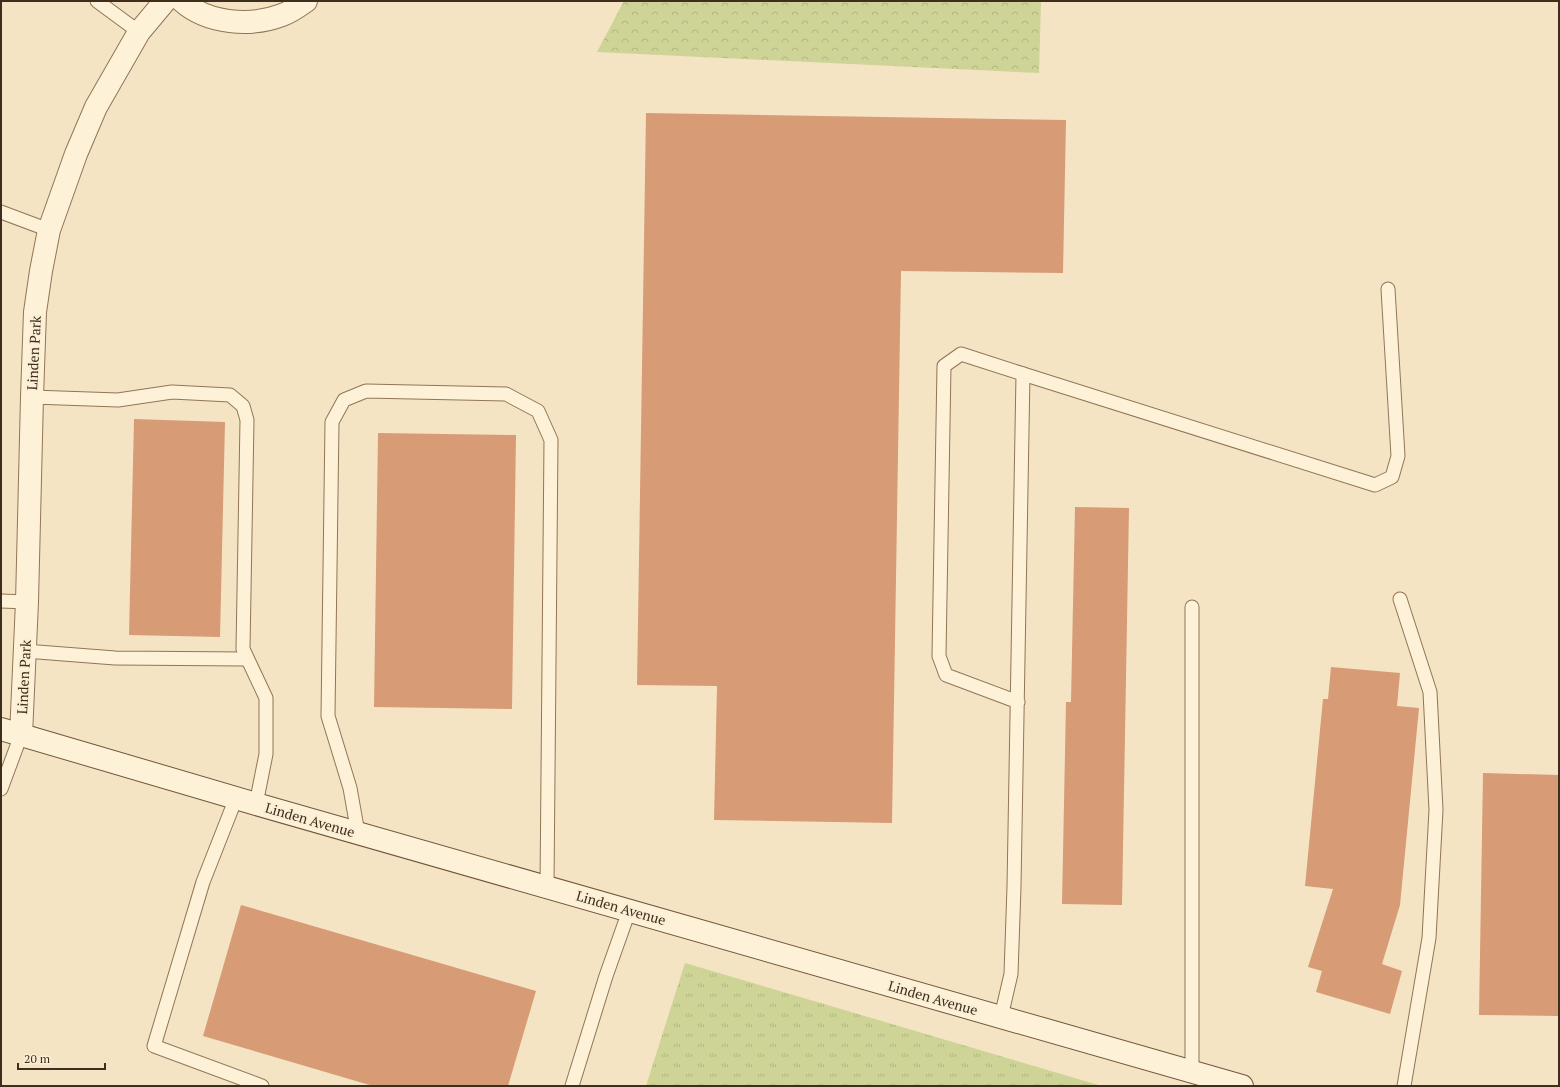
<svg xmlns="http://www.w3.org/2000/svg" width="1560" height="1087" viewBox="0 0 1560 1087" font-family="'PT Serif',serif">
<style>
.grass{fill:url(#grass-tufts)}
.forest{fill:url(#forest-crowns)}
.building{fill:#d79b75}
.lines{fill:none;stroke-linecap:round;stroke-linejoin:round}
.service-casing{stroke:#917557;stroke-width:15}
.minor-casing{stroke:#917557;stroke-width:24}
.secondary-casing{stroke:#73563a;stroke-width:24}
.service{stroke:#fdf1d8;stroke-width:13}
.minor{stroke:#fdf1d8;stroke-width:22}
.secondary{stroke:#fdf1d8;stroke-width:22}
.labels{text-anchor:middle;stroke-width:4;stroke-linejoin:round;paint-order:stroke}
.street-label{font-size:14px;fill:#3f2d1d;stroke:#faeed4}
</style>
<defs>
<pattern id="grass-tufts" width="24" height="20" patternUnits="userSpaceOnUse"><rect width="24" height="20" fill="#ced496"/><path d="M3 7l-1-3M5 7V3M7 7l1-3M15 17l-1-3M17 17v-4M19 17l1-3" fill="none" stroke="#b2b681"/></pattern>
<pattern id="forest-crowns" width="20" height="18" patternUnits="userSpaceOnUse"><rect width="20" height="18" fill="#ced496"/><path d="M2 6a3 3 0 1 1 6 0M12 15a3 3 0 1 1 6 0" fill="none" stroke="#b2b681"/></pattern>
</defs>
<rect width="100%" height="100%" fill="#f4e4c4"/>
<polygon class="grass" points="685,963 1102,1086 646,1086"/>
<polygon class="forest" points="624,1 1041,1 1039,73 597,52"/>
<g class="building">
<polygon points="646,113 1066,120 1063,273 901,271 892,823 714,820 717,686 637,685"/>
<polygon points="134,419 225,422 220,637 129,635"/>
<polygon points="378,433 516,435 512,709 374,707"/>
<polygon points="1075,507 1129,508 1122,905 1062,904 1066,702 1071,702"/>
<polygon points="1331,667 1400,673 1397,706 1419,708 1400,905 1382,964 1402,971 1390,1014 1316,992 1322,971 1308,967 1333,889 1305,886 1323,699 1328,699"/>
<polygon points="1483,773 1559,775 1559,1016 1479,1015"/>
<polygon points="241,905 536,991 508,1086 373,1086 203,1036"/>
</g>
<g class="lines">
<g class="service-casing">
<g id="service">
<polyline points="97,1 139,32"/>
<polyline points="1,212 49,230"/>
<polyline points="1023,374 1375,485 1392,477 1398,456 1388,289"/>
<polyline points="32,397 118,400 172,392 230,395 243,406 247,420 243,649 266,698 266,754 256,804"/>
<polyline points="1400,599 1430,692 1436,810 1429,938 1404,1086"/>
<polyline points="1,601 27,602"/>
<polyline points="25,651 115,658 246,659"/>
<polyline points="1,789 21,735"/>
<polyline points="236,798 203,882 154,1046 262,1086"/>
<polyline points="358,833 350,788 328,716 332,422 344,400 366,391 506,394 538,411 551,440 547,886"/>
<polyline points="1001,1017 1011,974 1014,887 1023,374 961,354 944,366 939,656 946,675 1018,702"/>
<polyline points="1192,1072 1192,607"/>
<polyline points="572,1086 606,976 629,911"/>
</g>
</g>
<g class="minor-casing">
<g id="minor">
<path d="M182,1C208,24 251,27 282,15C291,12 299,6 306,1"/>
<polyline points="21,735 27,602 32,397 35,312 41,271 49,230 76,154 96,107 139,32 165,1"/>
</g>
</g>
<g class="secondary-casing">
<polyline id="secondary" points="1,729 256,804 1242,1086"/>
</g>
<use href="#service" class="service"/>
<use href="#minor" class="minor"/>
<use href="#secondary" class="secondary"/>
</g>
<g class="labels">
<g class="street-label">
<text transform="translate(34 353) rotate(-87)" y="5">Linden Park</text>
<text transform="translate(24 677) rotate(-87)" y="5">Linden Park</text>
<text transform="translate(310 820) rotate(16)" y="5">Linden Avenue</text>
<text transform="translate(621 908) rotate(16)" y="5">Linden Avenue</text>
<text transform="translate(933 998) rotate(16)" y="5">Linden Avenue</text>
</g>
</g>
<rect width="1560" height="1087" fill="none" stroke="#3f2d1d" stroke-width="4"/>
<path d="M18 1063v6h87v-6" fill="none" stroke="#3f2d1d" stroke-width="2"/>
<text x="24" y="1063" font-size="12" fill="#3f2d1d" stroke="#faeed4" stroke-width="3" paint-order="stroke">20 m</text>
</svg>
